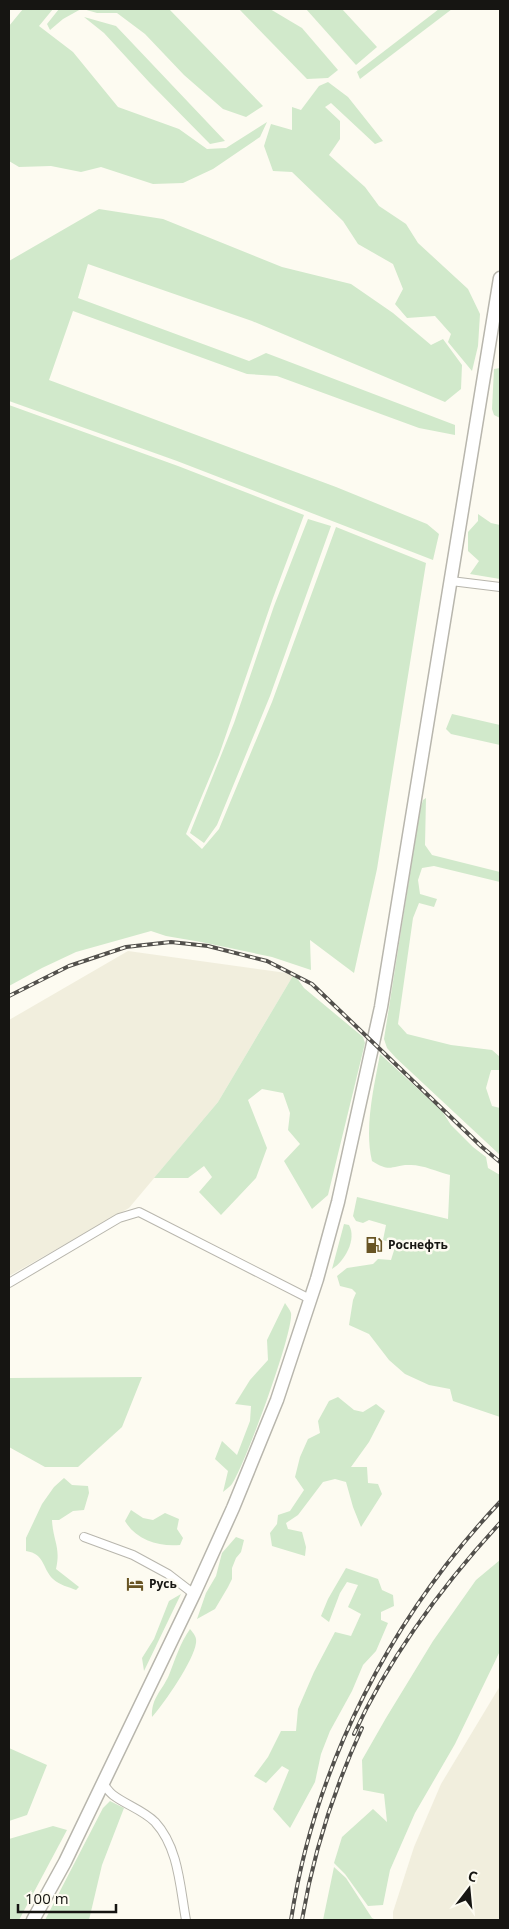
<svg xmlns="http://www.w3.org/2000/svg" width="509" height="1929" viewBox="0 0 509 1929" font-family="'Open Sans',sans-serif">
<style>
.built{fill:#f1eedd}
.green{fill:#d1e9cb}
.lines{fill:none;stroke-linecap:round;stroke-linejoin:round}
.minor-casing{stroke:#b8b6ad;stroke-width:10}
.primary-casing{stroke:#b8b6ad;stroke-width:15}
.minor{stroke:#fff;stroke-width:8}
.primary{stroke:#fff;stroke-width:12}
.rail-casing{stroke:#52504c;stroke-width:4}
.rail{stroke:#fdfbf1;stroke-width:2;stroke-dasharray:5.5;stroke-linecap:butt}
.labels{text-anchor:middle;stroke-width:5;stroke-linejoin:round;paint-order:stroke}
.poi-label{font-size:12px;font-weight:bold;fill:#161512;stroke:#fdfbf1;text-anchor:start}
</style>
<rect width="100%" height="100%" fill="#fdfbf1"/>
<g class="built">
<polygon points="128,951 294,974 218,1102 129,1208 9,1276 9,1020"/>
<polygon points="500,1686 500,1920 393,1920 393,1912 414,1847 441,1784"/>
</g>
<g class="green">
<polygon points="23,9 53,9 39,26 73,52 118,107 179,129 207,149 226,148 267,122 260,137 213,169 183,183 153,184 101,167 81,172 51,166 19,167 9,161 9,26"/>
<polygon points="59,9 81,9 63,19 50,30 47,24"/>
<polygon points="83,9 169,9 263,106 246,117 223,109 184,75 145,34 117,13 97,13"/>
<polygon points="239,9 270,9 302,28 338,70 328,78 307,79"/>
<polygon points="306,9 342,9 377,47 356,65"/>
<polygon points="439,9 452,9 360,79 357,72"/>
<polygon points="84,17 116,26 225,141 210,144 149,82 104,33"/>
<polygon points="328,82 348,97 383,141 375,144 331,103 325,107 340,121 340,139 329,155 365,187 379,206 406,224 418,243 468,289 480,314 478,346 472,371 448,342 451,334 435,316 407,318 395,304 403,289 393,264 358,244 343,221 292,172 273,171 264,146 271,124 292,130 292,107 301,110 319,86"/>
<polygon points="99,209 163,219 282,267 351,284 393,313 431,345 443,339 462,365 461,389 445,402 252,321 88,264 78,298 249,361 266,353 455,425 455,435 419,428 277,376 247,374 73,311 49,380 336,487 427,524 439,534 433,560 177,461 9,401 9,261"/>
<polygon points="500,368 500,418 494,415 492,409 494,369"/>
<polygon points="9,405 178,466 304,515 273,598 219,755 186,834 202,849 219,829 272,702 336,527 426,563 377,869 354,973 310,940 311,970 272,957 201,942 166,936 151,931 76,952 42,968 9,986"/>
<polygon points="478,514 491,523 500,525 500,579 470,574 479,561 468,551 468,532 478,521"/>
<polygon points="308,519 331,526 270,696 217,825 204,843 190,833 234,723 274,606"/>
<polygon points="452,714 500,725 500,745 451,734 446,729"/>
<polygon points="426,798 425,845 432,855 500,872 500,882 434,866 422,868 418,880 420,894 437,899 434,907 419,903 413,918 398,1024 407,1034 451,1045 492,1050 500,1057 500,1070 491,1070 486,1088 492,1106 500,1108 500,1155 396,1058 387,1048 384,1039 420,810 423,800"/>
<polygon points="294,974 304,988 363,1037 365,1043 328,1195 312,1209 284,1161 300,1144 288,1130 290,1113 283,1093 262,1089 248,1100 267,1148 256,1178 221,1215 199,1192 212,1177 204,1166 188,1178 154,1178 218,1102"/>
<path d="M380,1054L442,1111L451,1125L473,1147L486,1157L488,1168L500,1175V1417L453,1401L450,1389L429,1385L405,1374L389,1360L369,1334L349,1325L353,1300L356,1293L352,1289L340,1286L337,1276L347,1268L373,1264L378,1259L391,1260L396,1244L383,1240L386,1225L369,1220L363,1223L356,1221L353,1216L357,1197L448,1219L450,1175C438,1172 423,1165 411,1165C392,1164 392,1174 372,1161C364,1128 374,1087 380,1054Z"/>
<path d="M344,1224L349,1225C357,1239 345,1261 332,1269Z"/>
<path d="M285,1303C287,1306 290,1310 291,1313C294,1331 245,1465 232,1484C230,1487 226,1489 223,1492L228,1471L215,1459L222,1441L237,1455L250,1421L251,1406L235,1404L250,1380L268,1360L267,1340Z"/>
<polygon points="142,1377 122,1427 78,1467 45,1467 9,1447 9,1378"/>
<polygon points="338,1397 354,1410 363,1412 376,1404 385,1411 369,1442 351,1467 367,1467 368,1483 378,1484 382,1494 361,1527 353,1507 346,1482 335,1479 323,1482 298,1515 286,1523 288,1529 302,1532 306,1547 305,1556 272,1546 270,1533 277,1524 278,1515 290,1511 304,1490 295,1477 300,1457 308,1439 320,1433 318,1421 329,1401"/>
<path d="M64,1478L72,1485L88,1486L89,1493L84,1510L73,1511L59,1520H52C53,1541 61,1547 56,1569L79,1587L76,1590C69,1587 59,1585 53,1579C42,1568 45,1554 26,1551V1538L42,1504L54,1487Z"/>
<path d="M131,1510L143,1518L153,1520L165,1513L179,1519L177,1529L183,1538L180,1545C159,1547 136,1540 125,1521Z"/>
<polygon points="236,1537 244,1540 241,1552 236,1558 232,1568 232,1579 228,1587 215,1609 197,1619 206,1593 216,1576 222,1553"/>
<polygon points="500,1560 500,1651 455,1744 415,1813 390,1870 383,1905 368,1906 345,1874 334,1863 342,1837 373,1809 387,1822 384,1794 363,1790 362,1760 386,1718 433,1641 476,1580"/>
<polygon points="346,1568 378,1579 382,1590 393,1595 394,1606 381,1612 381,1620 388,1623 376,1651 363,1665 352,1691 330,1731 321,1754 315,1782 290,1828 273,1809 289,1770 282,1766 266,1783 254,1776 268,1757 281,1731 296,1731 298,1709 314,1672 335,1632 351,1636 361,1614 348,1607 358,1585 347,1582 340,1593 329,1622 321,1616 328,1599"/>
<polygon points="181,1594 144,1671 142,1658 154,1639 169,1601"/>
<path d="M190,1629C194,1634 197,1637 196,1643C194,1660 164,1704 152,1717C151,1698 162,1691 169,1675C175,1660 180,1643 190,1629Z"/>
<polygon points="9,1748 47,1765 27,1815 9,1821"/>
<polygon points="110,1801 124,1808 102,1865 89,1920 45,1920 103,1808"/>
<polygon points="53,1826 67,1830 19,1920 9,1920 9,1839"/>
<polygon points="334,1867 346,1878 372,1918 376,1920 323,1920"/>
</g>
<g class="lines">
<g class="minor-casing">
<g id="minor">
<polyline points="451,581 500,587"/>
<polyline points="9,1283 119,1218 139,1212 310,1299"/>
<polyline points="84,1537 133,1555 168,1574 194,1594"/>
<path d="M103,1784C106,1787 109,1792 113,1795C126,1805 143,1810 155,1822C179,1848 180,1888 186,1920"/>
</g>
</g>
<g class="primary-casing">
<polyline id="primary" points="33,1920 65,1862 194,1594 233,1508 277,1400 317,1279 338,1202 381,1007 500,278"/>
</g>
<use href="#minor" class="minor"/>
<use href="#primary" class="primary"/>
<g class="rail-casing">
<g id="rail">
<polyline points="9,996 69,966 126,947 171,942 208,946 267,961 312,984 482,1147 500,1162"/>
<path d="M354,1734C390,1656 442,1586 500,1523"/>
<path d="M291,1920C315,1764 392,1616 500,1502"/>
<path d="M302,1920C313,1854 334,1789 362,1728"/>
</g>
</g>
<use href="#rail" class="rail"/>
</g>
<defs>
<g id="fuel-bare" transform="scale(1.35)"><path d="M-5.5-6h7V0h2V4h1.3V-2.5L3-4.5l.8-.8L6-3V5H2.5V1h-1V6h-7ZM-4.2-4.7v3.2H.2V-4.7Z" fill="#685423" stroke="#fdfbf1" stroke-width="2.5" paint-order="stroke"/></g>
<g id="hotel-bare" transform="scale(1.35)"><path d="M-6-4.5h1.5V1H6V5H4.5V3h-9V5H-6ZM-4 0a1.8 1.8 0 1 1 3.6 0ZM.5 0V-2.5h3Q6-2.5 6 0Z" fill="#685423" stroke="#fdfbf1" stroke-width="2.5" paint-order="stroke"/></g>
</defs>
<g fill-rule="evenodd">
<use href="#fuel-bare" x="374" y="1245"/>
<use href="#hotel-bare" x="135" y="1584"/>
</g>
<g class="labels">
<g class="poi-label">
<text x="388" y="1249">Роснефть</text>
<text x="149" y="1588">Русь</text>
</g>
</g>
<rect width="509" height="1929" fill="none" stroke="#161512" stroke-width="20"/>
<g transform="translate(469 1889) rotate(16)" stroke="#fdfbf1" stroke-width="4" paint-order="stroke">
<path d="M0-4L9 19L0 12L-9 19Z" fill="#161512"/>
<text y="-8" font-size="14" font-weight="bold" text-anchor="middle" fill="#161512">С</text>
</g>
<path d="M18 1904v8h98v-8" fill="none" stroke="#161512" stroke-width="2.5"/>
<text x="25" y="1904" font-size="15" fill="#161512" stroke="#fdfbf1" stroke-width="4" paint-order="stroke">100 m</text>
</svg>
